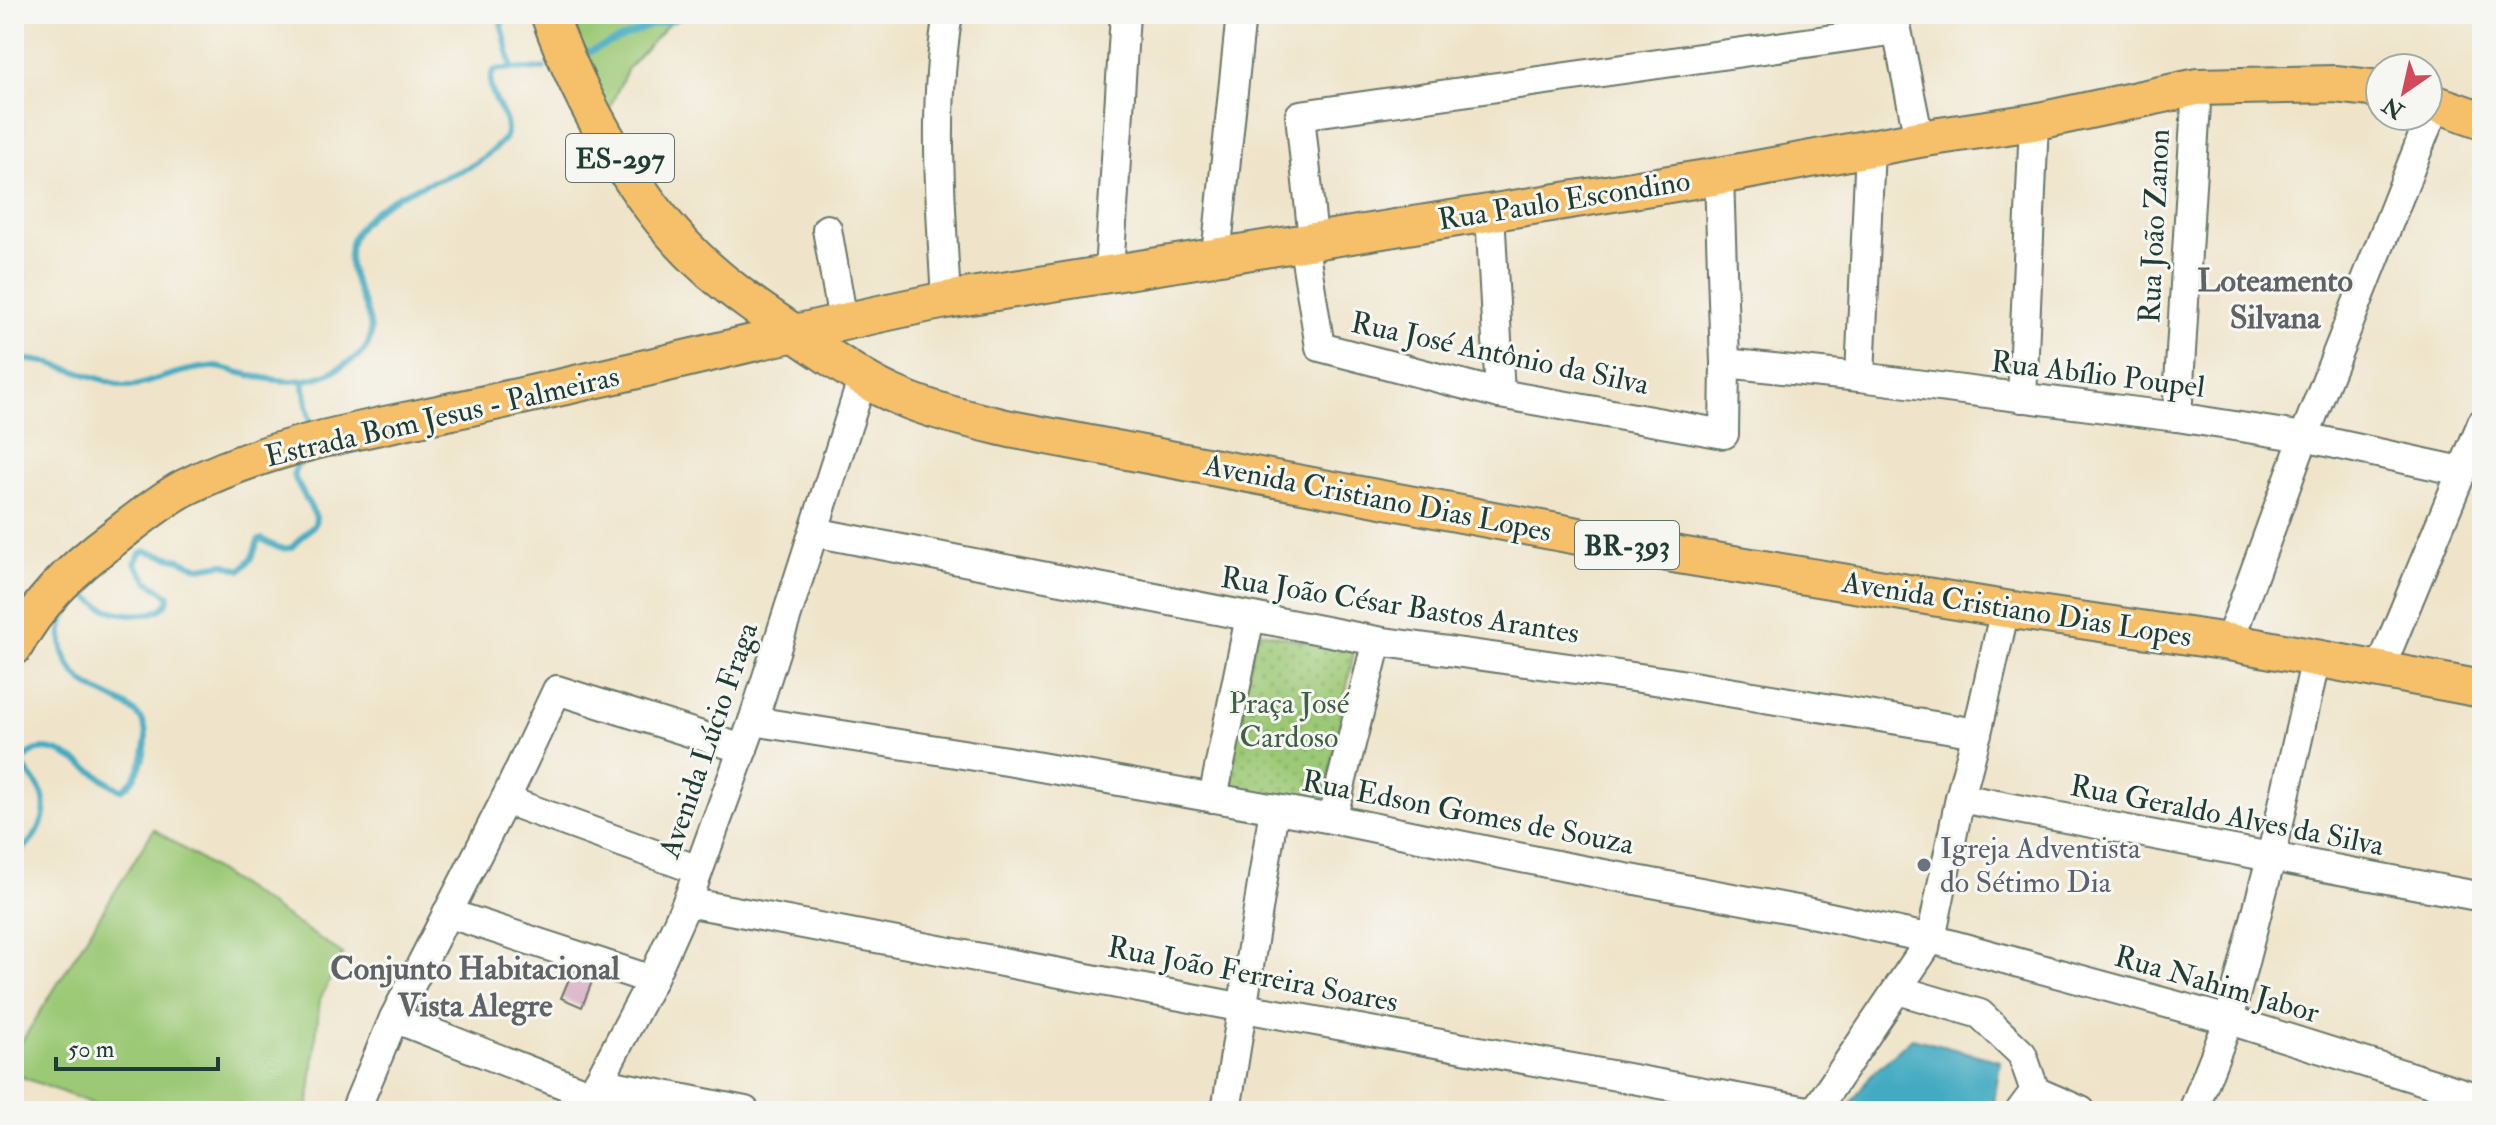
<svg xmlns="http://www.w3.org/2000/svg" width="2496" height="1125" viewBox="0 0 2496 1125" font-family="'IM FELL Double Pica',serif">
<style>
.grass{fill:#9cc976;stroke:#5e8355;stroke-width:2}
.park{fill:url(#park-dots);stroke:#5e8355;stroke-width:2}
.water{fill:#42aac1;stroke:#30747a;stroke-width:2}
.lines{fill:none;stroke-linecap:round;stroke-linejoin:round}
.stream{stroke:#42aac1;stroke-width:6}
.building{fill:#d8aac3}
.minor-casing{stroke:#687768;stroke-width:32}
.major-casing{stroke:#687768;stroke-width:40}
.minor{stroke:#fff;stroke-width:28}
.major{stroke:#f6c06b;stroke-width:36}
.worship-dot{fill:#6b7280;stroke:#f6f6f2;stroke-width:3}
.labels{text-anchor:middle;stroke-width:6;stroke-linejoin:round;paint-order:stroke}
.shield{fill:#f6f6f2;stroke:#60746d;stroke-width:2}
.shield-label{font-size:28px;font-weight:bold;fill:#1f3d34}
.street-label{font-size:30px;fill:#1f3d34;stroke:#f6f6f2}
.park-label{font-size:30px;fill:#3e6044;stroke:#f6f6f2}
.worship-label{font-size:30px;fill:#5b616d;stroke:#f6f6f2;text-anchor:start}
.neighbourhood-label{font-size:32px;font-weight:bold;fill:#606366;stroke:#f6f6f2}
</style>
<defs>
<pattern id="park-dots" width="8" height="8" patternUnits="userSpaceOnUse" patternTransform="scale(2)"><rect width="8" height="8" fill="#9cc976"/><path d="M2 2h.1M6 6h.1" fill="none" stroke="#7fa462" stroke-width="1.8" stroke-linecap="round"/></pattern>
</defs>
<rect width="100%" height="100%" fill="#f6f6f2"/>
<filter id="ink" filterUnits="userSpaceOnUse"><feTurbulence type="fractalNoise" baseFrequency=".0125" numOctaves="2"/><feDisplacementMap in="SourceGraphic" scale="16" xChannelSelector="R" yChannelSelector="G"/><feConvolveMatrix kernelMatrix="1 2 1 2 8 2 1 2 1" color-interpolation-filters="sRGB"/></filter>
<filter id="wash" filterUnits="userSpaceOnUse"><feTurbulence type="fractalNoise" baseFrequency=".006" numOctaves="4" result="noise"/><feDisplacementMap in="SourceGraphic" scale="32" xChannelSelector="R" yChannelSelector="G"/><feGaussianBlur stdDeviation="1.8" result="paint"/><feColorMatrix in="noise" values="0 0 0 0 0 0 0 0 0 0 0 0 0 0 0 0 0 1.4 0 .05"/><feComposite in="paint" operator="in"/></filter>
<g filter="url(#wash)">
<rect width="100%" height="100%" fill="#efe4c9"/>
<g class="grass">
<polygon points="561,14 692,14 672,20 628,68 603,122"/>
<polygon points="154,829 343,954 320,999 308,1111 112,1111 14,1074 14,1054"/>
</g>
<polygon class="park" points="1257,631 1354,652 1322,808 1224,788"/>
<polygon class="water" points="1912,1038 2000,1061 1993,1111 1846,1111 1870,1076"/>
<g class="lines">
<g class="stream">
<polyline points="499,14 512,68"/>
<polyline points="580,56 652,25 674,20 687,14"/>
<path d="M14,358L46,362L123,386H135C159,379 186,368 212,367C221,366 232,371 241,373C276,382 309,387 341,367C351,361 363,355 368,344C384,310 324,265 362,224C394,188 433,185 473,165C486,158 496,147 506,137C513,114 482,96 493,71C510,65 527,72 544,68"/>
<polyline points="303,381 311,427"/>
<path d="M14,857C33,842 50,820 43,796C39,783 27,774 22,763C45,724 96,778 121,790C132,784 138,773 142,761C146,748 149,731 141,719C125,698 97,696 80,679C55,655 54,612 86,595C91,599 96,604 102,607C119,616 166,621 169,596L148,581L135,563L140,553L146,551L180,560L200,568L223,564L241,570L252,558L258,541L262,539C271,544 282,552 292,547L315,524L316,517L293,475L296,468L305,458"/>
</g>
</g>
<g id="blocks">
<polygon class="building" points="572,972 593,979 582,1007 561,998"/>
</g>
</g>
<g filter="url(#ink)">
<use href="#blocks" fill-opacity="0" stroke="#687768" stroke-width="2"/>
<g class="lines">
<g class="minor-casing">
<g id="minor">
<polyline points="1490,213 1500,394"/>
<polyline points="827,229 843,321"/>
<polyline points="1313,239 1300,115 1897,30 1919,139"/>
<polyline points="1303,241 1320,347 1500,394 1724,434 1725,363 1719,176"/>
<polyline points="1216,256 1241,14"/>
<polyline points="1109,272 1125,14"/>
<path d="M946,300C941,206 932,108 948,14"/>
<polyline points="1725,363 1860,377 2177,417 2304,437 2461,471"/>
<polyline points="1860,377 1870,148"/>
<polyline points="2022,398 2034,122"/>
<polyline points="2177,417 2197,87"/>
<polyline points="814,532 1377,641 1668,682 1977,733"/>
<polyline points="2229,642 2304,437 2436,103"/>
<polyline points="2380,669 2482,423"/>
<polyline points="753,721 1007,761 1332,819 1566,867 1797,910 1931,939 2229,1020 2482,1099"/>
<polyline points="1213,798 1250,617"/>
<polyline points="1960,798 2482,897"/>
<polyline points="505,800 698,870"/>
<polyline points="1332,819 1377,641"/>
<polyline points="687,902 1244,1008 1808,1111"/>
<polyline points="447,913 652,980"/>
<polyline points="1898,990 1980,1014 2022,1054 2035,1091 2081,1111"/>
<polyline points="394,1018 591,1095"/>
<polyline points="598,1082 745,1111"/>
<polyline points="355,1111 394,1018 505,800 557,690 743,749"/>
<polyline points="583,1111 652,980 687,902 753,721 863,377"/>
<polyline points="1226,1111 1274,809"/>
<polyline points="1815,1111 1931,939 1960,798 1977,733 2005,609"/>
<polyline points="2020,1111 2035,1091"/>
<polyline points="2193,1111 2229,1020 2271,858 2316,658"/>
</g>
</g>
<g class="major-casing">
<g id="major">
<path d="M549,14C580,101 638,207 708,269C738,296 773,319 806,341C836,361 866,383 900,397C935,412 973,420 1010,429L1679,555L2005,609L2229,642L2482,689"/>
<polyline points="2428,101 2482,120"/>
<path d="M14,647C38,602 74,567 115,537C137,520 160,501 184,488C262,448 348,433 433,415C488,404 543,391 598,379C714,353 829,323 946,300L1719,176L1919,139L2034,122L2197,87L2335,84L2380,89"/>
</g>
</g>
<use href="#minor" class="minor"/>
<use href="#major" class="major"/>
</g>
</g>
<circle class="worship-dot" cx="1924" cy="865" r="8"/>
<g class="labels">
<g class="shield">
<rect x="566" y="134" width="108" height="48" rx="6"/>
<rect x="1575" y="521" width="104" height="48" rx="6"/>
</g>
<g class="shield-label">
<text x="620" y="168">ES-297</text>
<text x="1627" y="555">BR-393</text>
</g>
<g class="street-label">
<text transform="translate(1564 200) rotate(-9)" y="10">Rua Paulo Escondino</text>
<text transform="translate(2154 226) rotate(-87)" y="10">Rua João Zanon</text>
<text transform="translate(1500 353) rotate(12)" y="10">Rua José Antônio da Silva</text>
<text transform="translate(2098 374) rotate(7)" y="10">Rua Abílio Poupel</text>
<text transform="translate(442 416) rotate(-13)" y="10">Estrada Bom Jesus - Palmeiras</text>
<text transform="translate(1378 498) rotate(11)" y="10">Avenida Cristiano Dias Lopes</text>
<text transform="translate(1400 605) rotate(9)" y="10">Rua João César Bastos Arantes</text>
<text transform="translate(2017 609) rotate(9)" y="10">Avenida Cristiano Dias Lopes</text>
<text transform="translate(708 740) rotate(-71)" y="10">Avenida Lúcio Fraga</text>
<text transform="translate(1468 812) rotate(11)" y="10">Rua Edson Gomes de Souza</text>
<text transform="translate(2227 815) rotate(11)" y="10">Rua Geraldo Alves da Silva</text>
<text transform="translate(1253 974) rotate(11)" y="10">Rua João Ferreira Soares</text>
<text transform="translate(2217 984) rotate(16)" y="10">Rua Nahim Jabor</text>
</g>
<g class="park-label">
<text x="1289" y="713">Praça José<tspan x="1289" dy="34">Cardoso</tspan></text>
</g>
<g class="worship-label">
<text x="1940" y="858">Igreja Adventista<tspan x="1940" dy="34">do Sétimo Dia</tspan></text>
</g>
<g class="neighbourhood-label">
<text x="2275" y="291">Loteamento<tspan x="2275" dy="37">Silvana</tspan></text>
<text x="475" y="979">Conjunto Habitacional<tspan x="475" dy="37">Vista Alegre</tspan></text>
</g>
</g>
<rect width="2496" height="1125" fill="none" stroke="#f6f6f2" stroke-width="48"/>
<g transform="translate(2404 92) rotate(214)"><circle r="38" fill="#f6f6f2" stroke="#a0aca6" stroke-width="2"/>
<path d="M0-6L14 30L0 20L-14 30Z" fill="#d1495b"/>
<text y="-12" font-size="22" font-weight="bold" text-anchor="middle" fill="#1f3d34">N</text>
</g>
<path d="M56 1057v12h162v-12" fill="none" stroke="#1f3d34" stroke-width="4"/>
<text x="68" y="1057" font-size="24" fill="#1f3d34" stroke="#f6f6f2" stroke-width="6" paint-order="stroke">50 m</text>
</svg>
